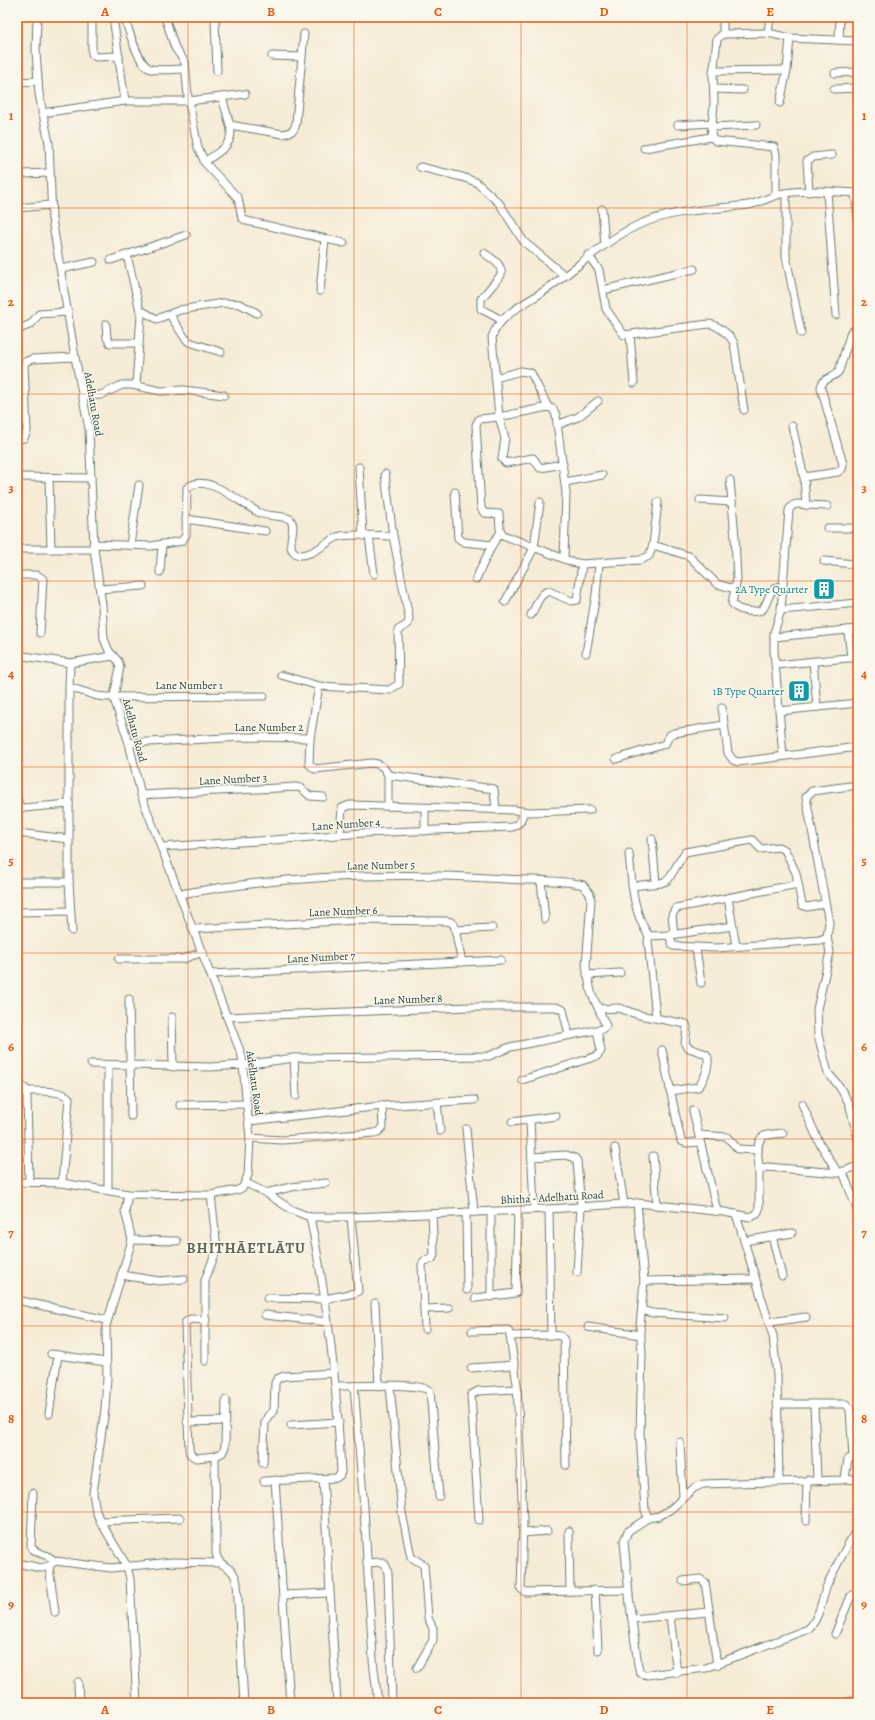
<svg xmlns="http://www.w3.org/2000/svg" width="875" height="1720" viewBox="0 0 875 1720" font-family="Alegreya,serif">
<style>
.lines{fill:none;stroke-linecap:round;stroke-linejoin:round}
.minor-casing{stroke:#6a7a6d;stroke-width:9}
.minor{stroke:#fff;stroke-width:7}
.grid{fill:none;stroke:#e8590c;stroke-width:1;stroke-opacity:0.55}
.labels{text-anchor:middle;stroke-width:3;stroke-linejoin:round;paint-order:stroke}
.street-label{font-size:11px;fill:#1f3d34;stroke:#fbf7ec}
.culture-label{font-size:11px;fill:#0d838f;stroke:#fbf7ec;text-anchor:end}
.district-label{font-size:15px;font-weight:bold;letter-spacing:1px;fill:#626757;stroke:#fbf7ec}
.neatline{fill:none;stroke:#e8590c;stroke-width:1.5}
.grid-label{font-size:13px;text-anchor:middle;font-weight:bold;fill:#e8590c}
</style>
<rect width="100%" height="100%" fill="#fbf7ec"/>
<filter id="ink" filterUnits="userSpaceOnUse"><feTurbulence type="fractalNoise" baseFrequency=".025" numOctaves="2"/><feDisplacementMap in="SourceGraphic" scale="8" xChannelSelector="R" yChannelSelector="G"/><feConvolveMatrix kernelMatrix="1 2 1 2 8 2 1 2 1" color-interpolation-filters="sRGB"/></filter>
<filter id="wash" filterUnits="userSpaceOnUse"><feTurbulence type="fractalNoise" baseFrequency=".012" numOctaves="4" result="noise"/><feDisplacementMap in="SourceGraphic" scale="16" xChannelSelector="R" yChannelSelector="G"/><feGaussianBlur stdDeviation="0.9" result="paint"/><feColorMatrix in="noise" values="0 0 0 0 0 0 0 0 0 0 0 0 0 0 0 0 0 1.4 0 .05"/><feComposite in="paint" operator="in"/></filter>
<g filter="url(#wash)">
<rect width="100%" height="100%" fill="#f5ebd6"/>
</g>
<g filter="url(#ink)">
<g class="lines">
<g class="minor-casing">
<g id="minor">
<polyline points="92,17 92,54 96,57 119,56"/>
<path d="M124,17C129,29 138,66 151,69C161,71 175,69 185,69"/>
<polyline points="165,17 175,48 185,62 188,97 198,148 206,164 238,198 242,218 247,221 344,243"/>
<polyline points="114,24 125,101"/>
<polyline points="768,33 770,17"/>
<polyline points="723,34 723,17"/>
<polyline points="839,40 840,17"/>
<polyline points="272,56 302,57"/>
<polyline points="217,71 215,20 218,17"/>
<polyline points="713,71 787,70"/>
<polyline points="835,73 858,72"/>
<polyline points="17,82 38,81"/>
<polyline points="714,89 743,90"/>
<polyline points="834,89 858,88"/>
<path d="M222,97L230,125L283,134C291,132 295,131 296,123L304,34"/>
<polyline points="780,103 787,70 790,38"/>
<polyline points="42,113 125,101 189,101 245,94"/>
<polyline points="678,125 712,123"/>
<polyline points="712,127 756,125"/>
<polyline points="644,148 711,137"/>
<path d="M204,162C219,152 235,145 230,125"/>
<polyline points="420,167 462,177 476,182 499,203 524,242 564,275"/>
<polyline points="23,174 50,173"/>
<polyline points="809,192 807,161 813,157 832,155"/>
<polyline points="827,192 836,315"/>
<polyline points="786,193 786,256 801,333"/>
<polyline points="855,193 858,218"/>
<polyline points="776,195 776,155 774,147 716,141 711,137 714,103 713,76 717,39 723,34 768,33 790,38 858,41"/>
<polyline points="17,208 51,205"/>
<polyline points="602,209 605,245"/>
<path d="M484,253C492,259 503,264 501,275L481,299V309L502,320"/>
<polyline points="127,255 141,315 136,385"/>
<path d="M588,255L599,270L606,309L624,335L709,324C718,325 730,335 734,343L744,410"/>
<polyline points="111,260 186,235"/>
<polyline points="61,269 94,262"/>
<polyline points="603,290 694,269"/>
<polyline points="320,291 325,239"/>
<polyline points="140,310 157,319 180,310 223,303 240,304 257,313"/>
<polyline points="170,315 185,338 189,342 221,352"/>
<polyline points="106,324 107,338 110,343 139,343"/>
<path d="M858,328L851,332L839,371C833,379 822,377 821,388L843,464L842,469L838,472L804,477L806,505C799,504 793,502 789,510L781,610L858,603"/>
<polyline points="17,330 31,324 39,314 68,312"/>
<polyline points="630,335 634,383"/>
<polyline points="495,378 521,371 531,373 548,407"/>
<polyline points="83,396 101,395 122,385 132,385 161,391 184,390 224,395"/>
<polyline points="557,425 578,417 598,401"/>
<polyline points="792,426 804,477"/>
<polyline points="17,439 24,438 27,431 24,366 25,362 32,359 75,357"/>
<polyline points="563,464 540,468 533,458 506,463 502,459 505,438 499,417 548,407 553,409 556,415 566,493 564,559"/>
<polyline points="359,467 363,536"/>
<polyline points="385,474 393,536"/>
<polyline points="17,477 91,478"/>
<polyline points="49,478 51,549"/>
<polyline points="730,480 735,537 737,579 735,589"/>
<polyline points="565,482 602,475"/>
<polyline points="455,492 458,538 464,542 492,545"/>
<polyline points="700,500 732,502"/>
<polyline points="806,505 827,506"/>
<polyline points="186,519 265,531"/>
<polyline points="827,528 858,528"/>
<polyline points="369,536 374,574"/>
<path d="M93,544L151,546L182,541L186,535L187,488C207,471 242,505 260,513C269,517 281,515 290,519C298,528 286,543 293,551C303,564 328,541 337,537C347,533 380,536 393,536L409,618L408,624L398,630L399,684L389,690L319,686L310,738L245,737L129,743"/>
<polyline points="130,545 139,485"/>
<polyline points="653,545 658,502"/>
<polyline points="17,549 94,549"/>
<polyline points="824,561 854,564 858,573"/>
<polyline points="160,572 162,545"/>
<polyline points="17,575 37,575 43,579 40,633"/>
<polyline points="476,579 492,545 501,532"/>
<path d="M782,586C767,588 770,601 762,610C753,613 736,611 732,603L735,589L717,584L689,556L653,545L649,556L640,560L582,564L572,562L503,535L500,529L499,514L484,513L481,508L476,425L479,419L499,417L492,337C499,314 529,302 547,289C577,268 603,242 636,226C672,209 710,210 748,205C761,203 772,195 785,193C809,189 835,192 858,193"/>
<polyline points="100,589 143,586"/>
<polyline points="505,602 534,548 540,502"/>
<polyline points="781,610 774,633 774,651 783,756"/>
<path d="M531,615C536,607 539,593 549,591L571,601L577,600L582,564"/>
<polyline points="848,630 851,658"/>
<polyline points="774,637 858,629"/>
<polyline points="586,653 596,595 599,564"/>
<polyline points="17,655 70,663 113,656"/>
<polyline points="813,662 817,707"/>
<polyline points="70,663 69,687 69,882 72,931"/>
<polyline points="775,665 858,657"/>
<polyline points="281,675 319,686"/>
<polyline points="69,687 97,696 106,697 264,696"/>
<polyline points="722,708 728,753 733,760 738,762 858,747"/>
<polyline points="779,711 858,703"/>
<path d="M310,738L309,764L315,769L372,763C381,764 384,767 388,775"/>
<polyline points="616,759 665,744 670,735 674,733 724,725"/>
<polyline points="858,785 812,791 806,797 829,923 827,937 830,952 817,1009 818,1035 828,1073 839,1086 849,1103 858,1139"/>
<polyline points="141,795 296,787 301,788 310,796 323,797"/>
<polyline points="17,799 20,807 23,808 69,804"/>
<polyline points="388,806 388,775 494,789 496,810"/>
<polyline points="425,808 425,831"/>
<polyline points="17,833 69,839"/>
<polyline points="340,834 342,808 350,805 514,810 529,812 590,810"/>
<polyline points="652,839 656,883"/>
<polyline points="161,847 273,840 363,833 513,827 520,822 524,812"/>
<path d="M629,853C632,882 632,911 649,936"/>
<polyline points="541,881 545,919"/>
<polyline points="17,882 69,882"/>
<polyline points="632,886 661,883 668,880 685,852 752,840 761,849 778,847 785,850 796,873 802,905 807,907 824,904"/>
<polyline points="728,898 736,946"/>
<polyline points="17,912 70,911"/>
<polyline points="194,929 359,920 446,921 451,922 454,925 462,962"/>
<polyline points="456,930 492,928"/>
<polyline points="674,934 672,915 676,908 798,884"/>
<polyline points="670,935 733,926"/>
<polyline points="696,948 701,983"/>
<polyline points="119,959 183,959 203,952"/>
<polyline points="212,974 501,960"/>
<polyline points="587,975 620,973"/>
<polyline points="129,999 131,1116"/>
<path d="M599,1009L619,1008L639,1015L686,1024L687,1027L685,1044L689,1048L706,1054C712,1061 704,1081 698,1087L670,1091"/>
<polyline points="172,1017 173,1067"/>
<polyline points="227,1017 470,1007 556,1007 563,1010 569,1035"/>
<polyline points="656,1017 648,941 649,936 669,935 673,946 717,948 820,940 827,937"/>
<polyline points="662,1050 681,1141 687,1143 700,1142"/>
<polyline points="294,1058 296,1096"/>
<path d="M91,1064L210,1067L243,1065L294,1058L489,1056L510,1047L602,1029L606,1026L591,992L586,966L591,900L590,894L583,885C558,879 531,881 505,879C397,872 287,875 180,894"/>
<polyline points="108,1065 108,1190"/>
<polyline points="522,1080 597,1056 601,1051 597,1030"/>
<polyline points="17,1084 25,1088 27,1096 29,1182"/>
<path d="M27,1091C37,1091 63,1090 69,1098L62,1183"/>
<polyline points="437,1102 440,1131"/>
<polyline points="802,1104 819,1142 838,1173"/>
<polyline points="180,1105 247,1104"/>
<polyline points="693,1111 717,1211"/>
<polyline points="530,1120 534,1209"/>
<polyline points="249,1121 382,1106 474,1100"/>
<polyline points="512,1122 556,1116"/>
<polyline points="466,1129 474,1212"/>
<polyline points="699,1135 727,1137 738,1149 758,1150"/>
<polyline points="250,1138 282,1140 374,1133 378,1132 383,1127 382,1106"/>
<polyline points="615,1148 624,1204"/>
<polyline points="653,1156 657,1205"/>
<polyline points="532,1157 566,1155 575,1158 577,1161 581,1207 577,1272"/>
<path d="M759,1170C759,1162 754,1141 764,1136C769,1134 778,1134 783,1133"/>
<polyline points="843,1172 858,1212"/>
<polyline points="17,1182 62,1183 128,1194 211,1195 238,1190 243,1187 248,1175 250,1138 242,1056 141,795 129,743 115,702 114,696 120,667 118,661 109,651 104,639 102,605 94,549 89,429 75,357 52,219 49,143 39,94 36,51 37,17"/>
<polyline points="246,1183 266,1193 292,1210 310,1217 351,1217 549,1209 637,1203 724,1212 750,1217 757,1214 759,1209 759,1170 767,1167 838,1173 858,1166"/>
<polyline points="266,1193 291,1187 326,1183"/>
<polyline points="128,1194 125,1211 132,1240 106,1326 107,1378 105,1409 93,1493 96,1511 100,1521 127,1566 130,1579 137,1703"/>
<polyline points="637,1203 644,1281 640,1326 642,1353 640,1434 645,1510 648,1518 659,1516 671,1509 694,1488 703,1484 842,1480 845,1479 848,1459 858,1456"/>
<polyline points="466,1212 467,1290"/>
<polyline points="736,1214 773,1336 777,1376 779,1481"/>
<polyline points="772,1236 782,1276"/>
<polyline points="132,1240 177,1241"/>
<polyline points="744,1241 792,1233"/>
<polyline points="121,1275 159,1281 184,1279"/>
<polyline points="644,1281 755,1279"/>
<polyline points="491,1297 491,1211"/>
<polyline points="267,1298 325,1299 355,1293 358,1291 351,1217"/>
<polyline points="476,1298 516,1293 518,1210"/>
<polyline points="17,1300 107,1320"/>
<polyline points="375,1303 379,1386"/>
<polyline points="424,1309 449,1308"/>
<polyline points="642,1310 652,1313 725,1318"/>
<polyline points="265,1315 327,1322"/>
<path d="M206,1320L190,1319L185,1323L189,1449L190,1454L196,1458L215,1456L216,1554C220,1570 233,1563 237,1583L244,1703"/>
<polyline points="770,1322 806,1317"/>
<polyline points="588,1327 641,1335"/>
<polyline points="425,1329 422,1265 424,1261 432,1259 434,1255 432,1214"/>
<polyline points="472,1331 506,1330 508,1330 510,1336 551,1335 549,1209"/>
<polyline points="551,1335 561,1336 564,1340 566,1465"/>
<polyline points="510,1336 517,1384 523,1521 521,1589 526,1592 628,1590"/>
<polyline points="51,1354 106,1362"/>
<polyline points="205,1361 205,1280 217,1249 211,1195"/>
<polyline points="471,1368 515,1365"/>
<path d="M336,1386C353,1386 420,1382 430,1391L439,1496"/>
<polyline points="354,1386 364,1508 373,1660 378,1703"/>
<polyline points="390,1386 402,1513 411,1557 424,1565 428,1618 433,1628 433,1640 417,1668"/>
<polyline points="777,1404 846,1404 850,1409 853,1457"/>
<polyline points="814,1404 817,1479"/>
<polyline points="49,1414 58,1355"/>
<polyline points="187,1422 226,1421"/>
<polyline points="291,1425 339,1422"/>
<polyline points="680,1442 683,1497"/>
<polyline points="215,1456 222,1453 225,1447 226,1400"/>
<polyline points="263,1463 265,1422 268,1416 274,1411 275,1383 277,1379 284,1376 334,1373"/>
<polyline points="323,1479 337,1703"/>
<polyline points="845,1479 858,1480"/>
<polyline points="275,1480 290,1703"/>
<path d="M264,1481L336,1478L340,1475L341,1472C337,1386 328,1301 310,1217"/>
<path d="M33,1493L31,1547C36,1555 48,1553 54,1561"/>
<path d="M648,1518L628,1531L624,1541L630,1605L638,1665L640,1673L647,1675L706,1668L808,1629C820,1619 822,1597 828,1583C837,1564 847,1546 858,1527"/>
<polyline points="479,1520 471,1395 478,1391 517,1389"/>
<polyline points="100,1521 180,1518"/>
<polyline points="806,1521 807,1480"/>
<polyline points="569,1531 570,1591"/>
<polyline points="523,1533 547,1531"/>
<polyline points="17,1563 41,1568 49,1566 55,1561 111,1568 172,1562 220,1563"/>
<polyline points="367,1563 383,1562 386,1566 388,1573 392,1702"/>
<polyline points="49,1566 55,1612"/>
<polyline points="683,1581 700,1579 705,1582 717,1665"/>
<polyline points="595,1590 598,1650"/>
<polyline points="284,1595 329,1593"/>
<polyline points="670,1616 677,1673"/>
<polyline points="632,1619 709,1612"/>
<polyline points="835,1634 851,1596 858,1591"/>
<polyline points="78,1682 79,1703"/>
<polyline points="843,1703 858,1699"/>
</g>
</g>
<use href="#minor" class="minor"/>
</g>
</g>
<path class="grid" d="M188,17V1703M354,17V1703M521,17V1703M687,17V1703M17,208H858M17,394H858M17,581H858M17,767H858M17,953H858M17,1139H858M17,1326H858M17,1512H858"/>
<defs>
<g id="building-square" transform="scale(1.15)"><rect x="-9" y="-9" width="18" height="18" rx="4" fill="#0f9aa8" stroke="#fbf7ec"/><path d="M-4-6H4V6H1V3H-1V6H-4ZM-2.5-4.3h1.7v1.8h-1.7ZM.8-4.3h1.7v1.8H.8ZM-2.5-1h1.7V.8h-1.7ZM.8-1h1.7V.8H.8Z" fill="#fff"/></g>
</defs>
<g fill-rule="evenodd">
<use href="#building-square" x="824" y="589"/>
<use href="#building-square" x="799" y="691"/>
</g>
<g class="labels">
<g class="street-label">
<text transform="translate(94 404) rotate(80)" y="4">Adelhatu Road</text>
<text x="189" y="689">Lane Number 1</text>
<text x="269" y="731">Lane Number 2</text>
<text transform="translate(135 730) rotate(75)" y="4">Adelhatu Road</text>
<text transform="translate(233 779) rotate(-3)" y="4">Lane Number 3</text>
<text transform="translate(346 824) rotate(-4)" y="4">Lane Number 4</text>
<text transform="translate(381 865) rotate(-1)" y="4">Lane Number 5</text>
<text transform="translate(343 911) rotate(-2)" y="4">Lane Number 6</text>
<text transform="translate(321 957) rotate(-3)" y="4">Lane Number 7</text>
<text transform="translate(408 999) rotate(-2)" y="4">Lane Number 8</text>
<text transform="translate(255 1083) rotate(82)" y="4">Adelhatu Road</text>
<text transform="translate(552 1197) rotate(-3)" y="4">Bhitha - Adelhatu Road</text>
</g>
<g class="culture-label">
<text x="808" y="593">2A Type Quarter</text>
<text x="784" y="695">1B Type Quarter</text>
</g>
<g class="district-label">
<text x="246" y="1253">BHITHĀETLĀTU</text>
</g>
</g>
<rect width="875" height="1720" fill="none" stroke="#fbf7ec" stroke-width="44"/>
<rect x="22" y="22" width="831" height="1676" class="neatline"/>
<g class="grid-label">
<text x="105" y="16">A</text>
<text x="271" y="16">B</text>
<text x="438" y="16">C</text>
<text x="604" y="16">D</text>
<text x="770" y="16">E</text>
<text x="11" y="120">1</text>
<text x="864" y="120">1</text>
<text x="11" y="306">2</text>
<text x="864" y="306">2</text>
<text x="11" y="492">3</text>
<text x="864" y="492">3</text>
<text x="11" y="678">4</text>
<text x="864" y="678">4</text>
<text x="11" y="865">5</text>
<text x="864" y="865">5</text>
<text x="11" y="1051">6</text>
<text x="864" y="1051">6</text>
<text x="11" y="1237">7</text>
<text x="864" y="1237">7</text>
<text x="11" y="1423">8</text>
<text x="864" y="1423">8</text>
<text x="11" y="1609">9</text>
<text x="864" y="1609">9</text>
<text x="105" y="1714">A</text>
<text x="271" y="1714">B</text>
<text x="438" y="1714">C</text>
<text x="604" y="1714">D</text>
<text x="770" y="1714">E</text>
</g>
</svg>
